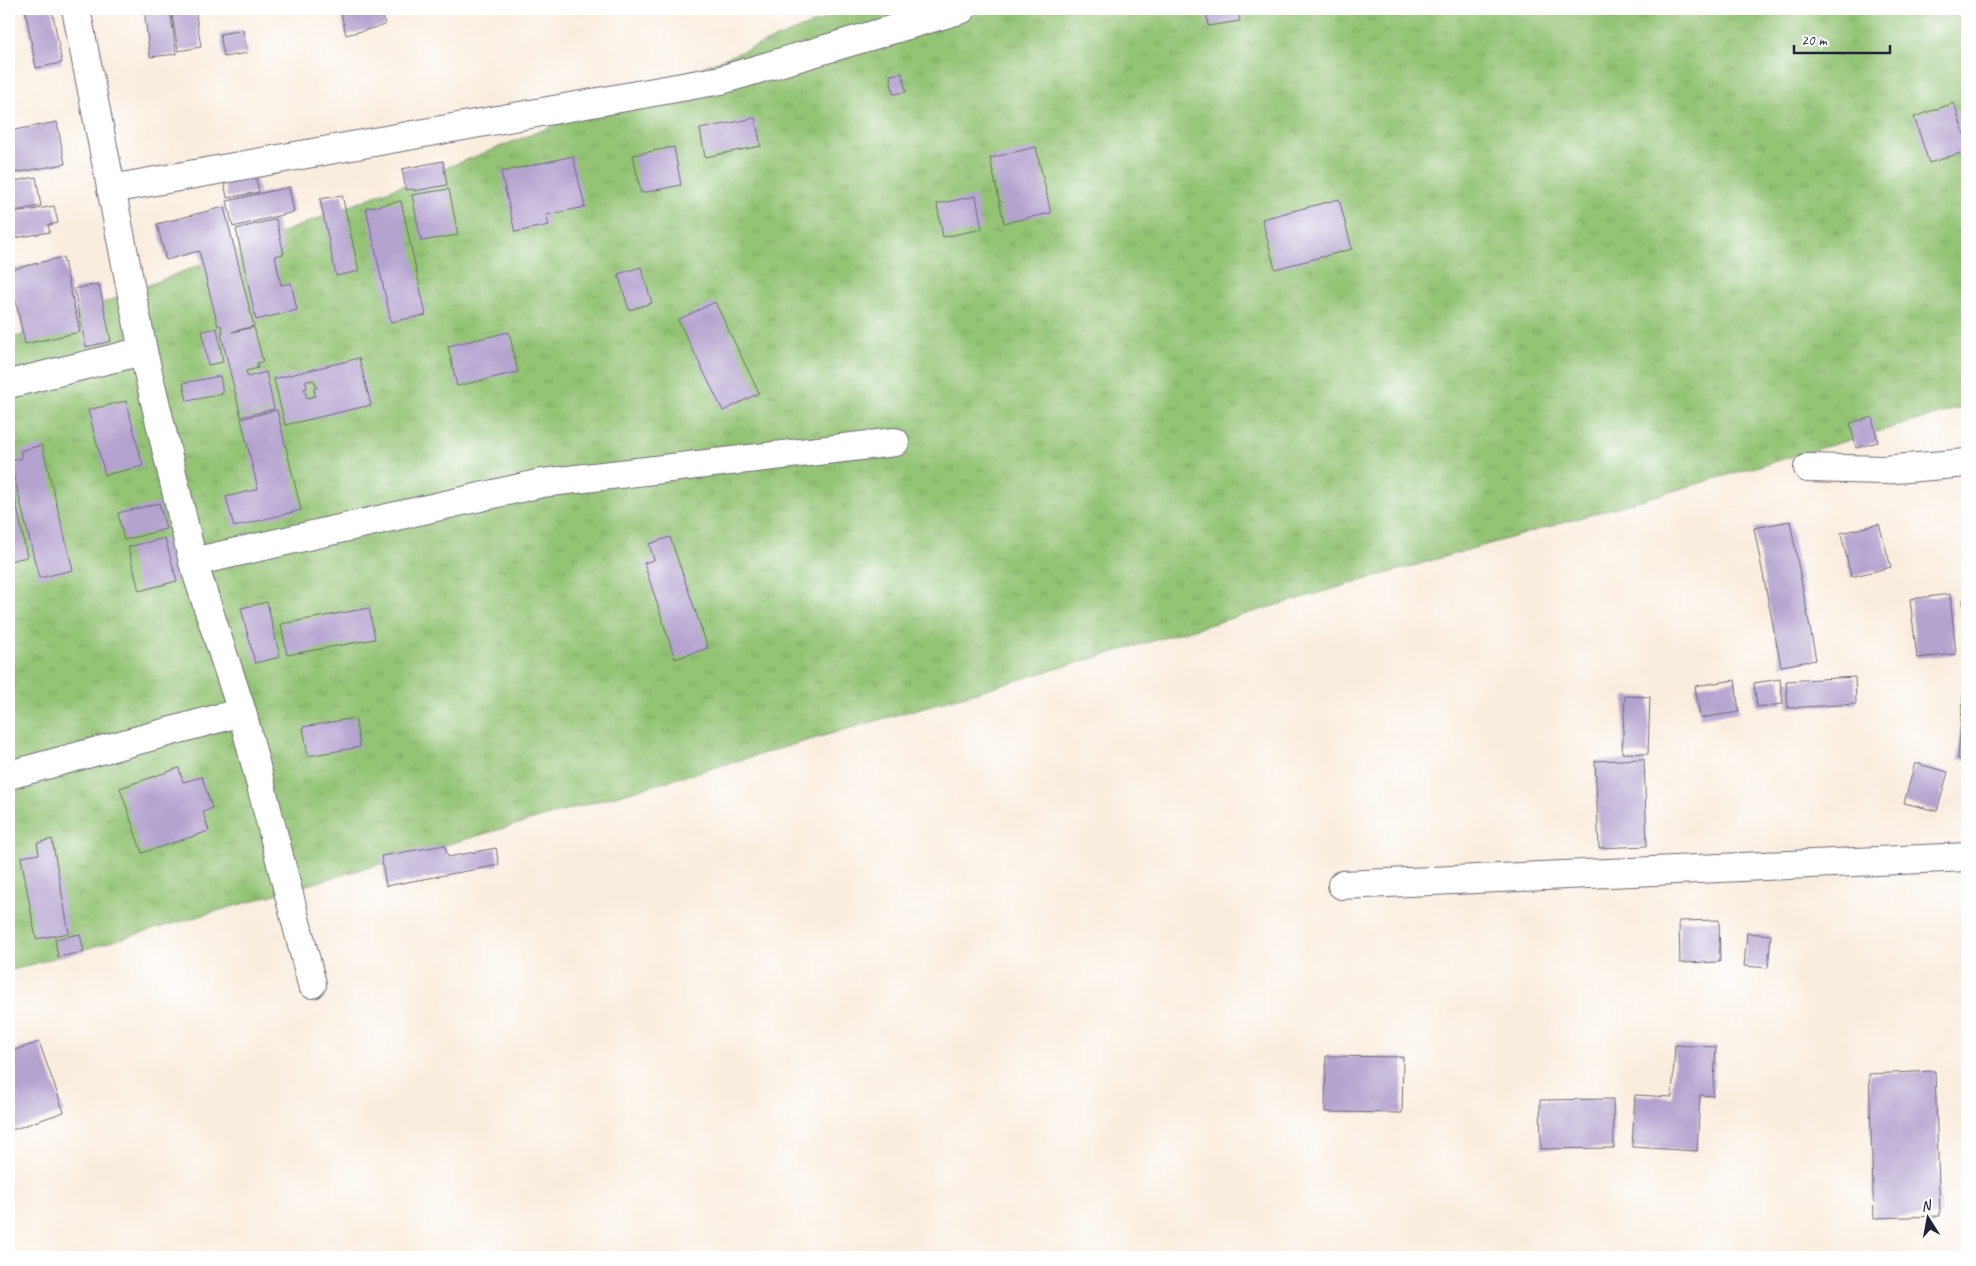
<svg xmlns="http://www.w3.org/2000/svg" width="1976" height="1266" viewBox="0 0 1976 1266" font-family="Caveat,sans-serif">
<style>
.grass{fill:url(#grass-tufts);stroke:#5a7257}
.building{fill:#b4a2cf;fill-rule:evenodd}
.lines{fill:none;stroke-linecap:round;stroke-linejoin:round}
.street-casing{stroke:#6d6974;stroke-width:30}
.street{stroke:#fff;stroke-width:28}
</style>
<defs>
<pattern id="grass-tufts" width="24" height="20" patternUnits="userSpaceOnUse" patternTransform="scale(1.25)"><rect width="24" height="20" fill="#93c373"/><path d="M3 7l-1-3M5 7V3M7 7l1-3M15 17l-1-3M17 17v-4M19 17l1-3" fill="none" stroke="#7ea764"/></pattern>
</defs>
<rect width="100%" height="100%" fill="#fff"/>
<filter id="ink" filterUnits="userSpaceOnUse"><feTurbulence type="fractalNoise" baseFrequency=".02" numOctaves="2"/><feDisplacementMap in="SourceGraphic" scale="10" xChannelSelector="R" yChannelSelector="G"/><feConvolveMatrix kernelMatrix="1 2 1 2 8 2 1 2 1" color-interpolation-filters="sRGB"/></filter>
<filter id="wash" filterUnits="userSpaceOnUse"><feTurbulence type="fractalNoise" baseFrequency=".0096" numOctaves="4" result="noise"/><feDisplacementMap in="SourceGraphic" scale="20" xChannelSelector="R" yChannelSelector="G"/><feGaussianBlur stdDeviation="1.12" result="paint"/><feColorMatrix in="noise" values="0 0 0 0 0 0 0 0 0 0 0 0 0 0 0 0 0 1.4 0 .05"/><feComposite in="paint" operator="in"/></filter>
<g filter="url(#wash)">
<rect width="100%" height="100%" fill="#f9edde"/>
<polygon class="grass" points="850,9 1967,9 1967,406 9,971 9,340"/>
<g id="blocks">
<g class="building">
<polygon points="25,9 52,9 62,63 36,68"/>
<polygon points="144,9 170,9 176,54 150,57"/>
<polygon points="171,9 195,9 201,47 178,51"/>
<polygon points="340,9 381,9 385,25 346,35"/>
<polygon points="1206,9 1238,9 1240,21 1208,26"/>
<polygon points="243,30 247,53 224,57 220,34"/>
<polygon points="902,73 906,92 893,94 890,75"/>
<polygon points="1954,103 1967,143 1967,151 1929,163 1914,117"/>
<polygon points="755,118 761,146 705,157 700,129"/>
<polygon points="57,122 65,164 9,174 9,131"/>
<polygon points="674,147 681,185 641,193 633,155"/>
<polygon points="1036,147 1051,213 1004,223 990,158"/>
<polygon points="573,156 585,207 546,215 549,225 515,232 501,172"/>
<polygon points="443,161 447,185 414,191 414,189 406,190 402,169"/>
<polygon points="255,175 259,192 227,198 224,181"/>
<polygon points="36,177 41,206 9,212 9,182"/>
<polygon points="289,187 294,212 233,227 227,201"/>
<polygon points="449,189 458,235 421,241 412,195"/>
<polygon points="342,195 359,271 336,276 320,199"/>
<polygon points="976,196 982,229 943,237 937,204"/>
<polygon points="1339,199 1352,249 1275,269 1262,219"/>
<polygon points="401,201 426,315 391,322 366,208"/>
<polygon points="54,206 58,223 48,225 50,232 9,239 9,214"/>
<polygon points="224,207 254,326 232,332 254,327 263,362 257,363 258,368 246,371 248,377 266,372 274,409 241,417 221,334 223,334 221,325 218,326 199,251 166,260 157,224"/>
<polygon points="276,219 284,254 275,256 281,285 291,283 297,310 256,320 236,229"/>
<polygon points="63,257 80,332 25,344 9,270"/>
<polygon points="641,267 652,303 629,310 618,274"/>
<polygon points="99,284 111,341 86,347 74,289"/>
<polygon points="1967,290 1967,333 1966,333 1960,291"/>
<polygon points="715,302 759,393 723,411 678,320"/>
<polygon points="217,328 223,362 208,365 202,331"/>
<polygon points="509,332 518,372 457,386 448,346"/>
<path d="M359,358L371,405L285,425L274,379ZM314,380L317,388H314L315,396L307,398L304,389L307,388L306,381Z"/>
<polygon points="220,376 223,394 187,401 183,383"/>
<polygon points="126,401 143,466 105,475 88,410"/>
<polygon points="277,410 301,510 234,527 226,497 258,489 241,419"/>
<polygon points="1872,417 1878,442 1856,448 1850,423"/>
<polygon points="42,445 73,570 39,578 10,461 22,458 20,451"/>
<polygon points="15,497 27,557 9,561 9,498"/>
<polygon points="159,503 166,529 124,540 118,513"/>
<polygon points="1790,521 1816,660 1781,666 1754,528"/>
<polygon points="1879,524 1891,567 1851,577 1841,533"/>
<polygon points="670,537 708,648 675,659 644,563 654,560 649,544"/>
<polygon points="165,538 177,581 139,591 128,547"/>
<polygon points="1950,594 1956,654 1917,658 1910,599"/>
<polygon points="1967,598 1967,654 1966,654 1963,599"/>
<polygon points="267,602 280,657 255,663 241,608"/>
<polygon points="369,608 375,639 287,655 281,624"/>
<polygon points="1966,659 1967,659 1967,760 1958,759"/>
<polygon points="1855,677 1856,704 1788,708 1786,681"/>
<polygon points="1780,679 1783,704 1757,707 1754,683"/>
<polygon points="1735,680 1739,712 1700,718 1695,686"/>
<polygon points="1625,696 1650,697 1648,754 1622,753"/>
<polygon points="355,718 360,747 308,756 303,727"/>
<polygon points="1644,759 1647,846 1599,848 1595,761"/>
<polygon points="1915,763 1948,772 1937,811 1904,803"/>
<polygon points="179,768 183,782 202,777 212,808 203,812 209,831 142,853 120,788"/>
<polygon points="52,839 69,933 36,939 21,857 39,854 37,843"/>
<polygon points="445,845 448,857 496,848 499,865 386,886 381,856"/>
<polygon points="1719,920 1720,962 1680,963 1679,921"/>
<polygon points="1747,933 1771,935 1768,968 1744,966"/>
<polygon points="80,934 84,952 58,957 55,939"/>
<polygon points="39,1042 64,1112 9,1131 9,1052"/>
<polygon points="1675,1045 1716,1047 1713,1096 1700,1095 1697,1151 1632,1147 1635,1095 1672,1097"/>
<polygon points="1326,1056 1403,1057 1402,1113 1325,1112"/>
<polygon points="1935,1071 1940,1216 1874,1218 1869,1074"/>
<polygon points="1613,1099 1614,1148 1541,1149 1540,1100"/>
</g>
</g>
</g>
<g filter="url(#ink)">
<use href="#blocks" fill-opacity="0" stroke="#6d6974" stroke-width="1"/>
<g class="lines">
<g class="street-casing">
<g id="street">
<polyline points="76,9 143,351 193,562 242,712 312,984"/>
<polyline points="111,189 721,80 962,9"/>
<polyline points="9,384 143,351"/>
<polyline points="1808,468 1883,470 1967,463"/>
<polyline points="193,562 542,483 895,442"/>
<polyline points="9,775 242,712"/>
<polyline points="1342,885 1967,857"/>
</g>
</g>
<use href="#street" class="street"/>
</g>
</g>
<rect width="1976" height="1266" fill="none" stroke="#fff" stroke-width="30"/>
<g transform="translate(1928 1218) rotate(349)" stroke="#ffffff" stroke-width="4" paint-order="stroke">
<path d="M0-4L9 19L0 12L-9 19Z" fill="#22223b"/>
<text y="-8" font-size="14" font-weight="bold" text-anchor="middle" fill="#22223b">N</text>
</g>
<path d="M1794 45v8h96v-8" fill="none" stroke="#22223b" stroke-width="2.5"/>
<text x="1801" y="45" font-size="15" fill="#22223b" stroke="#ffffff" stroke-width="4" paint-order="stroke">20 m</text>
</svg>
